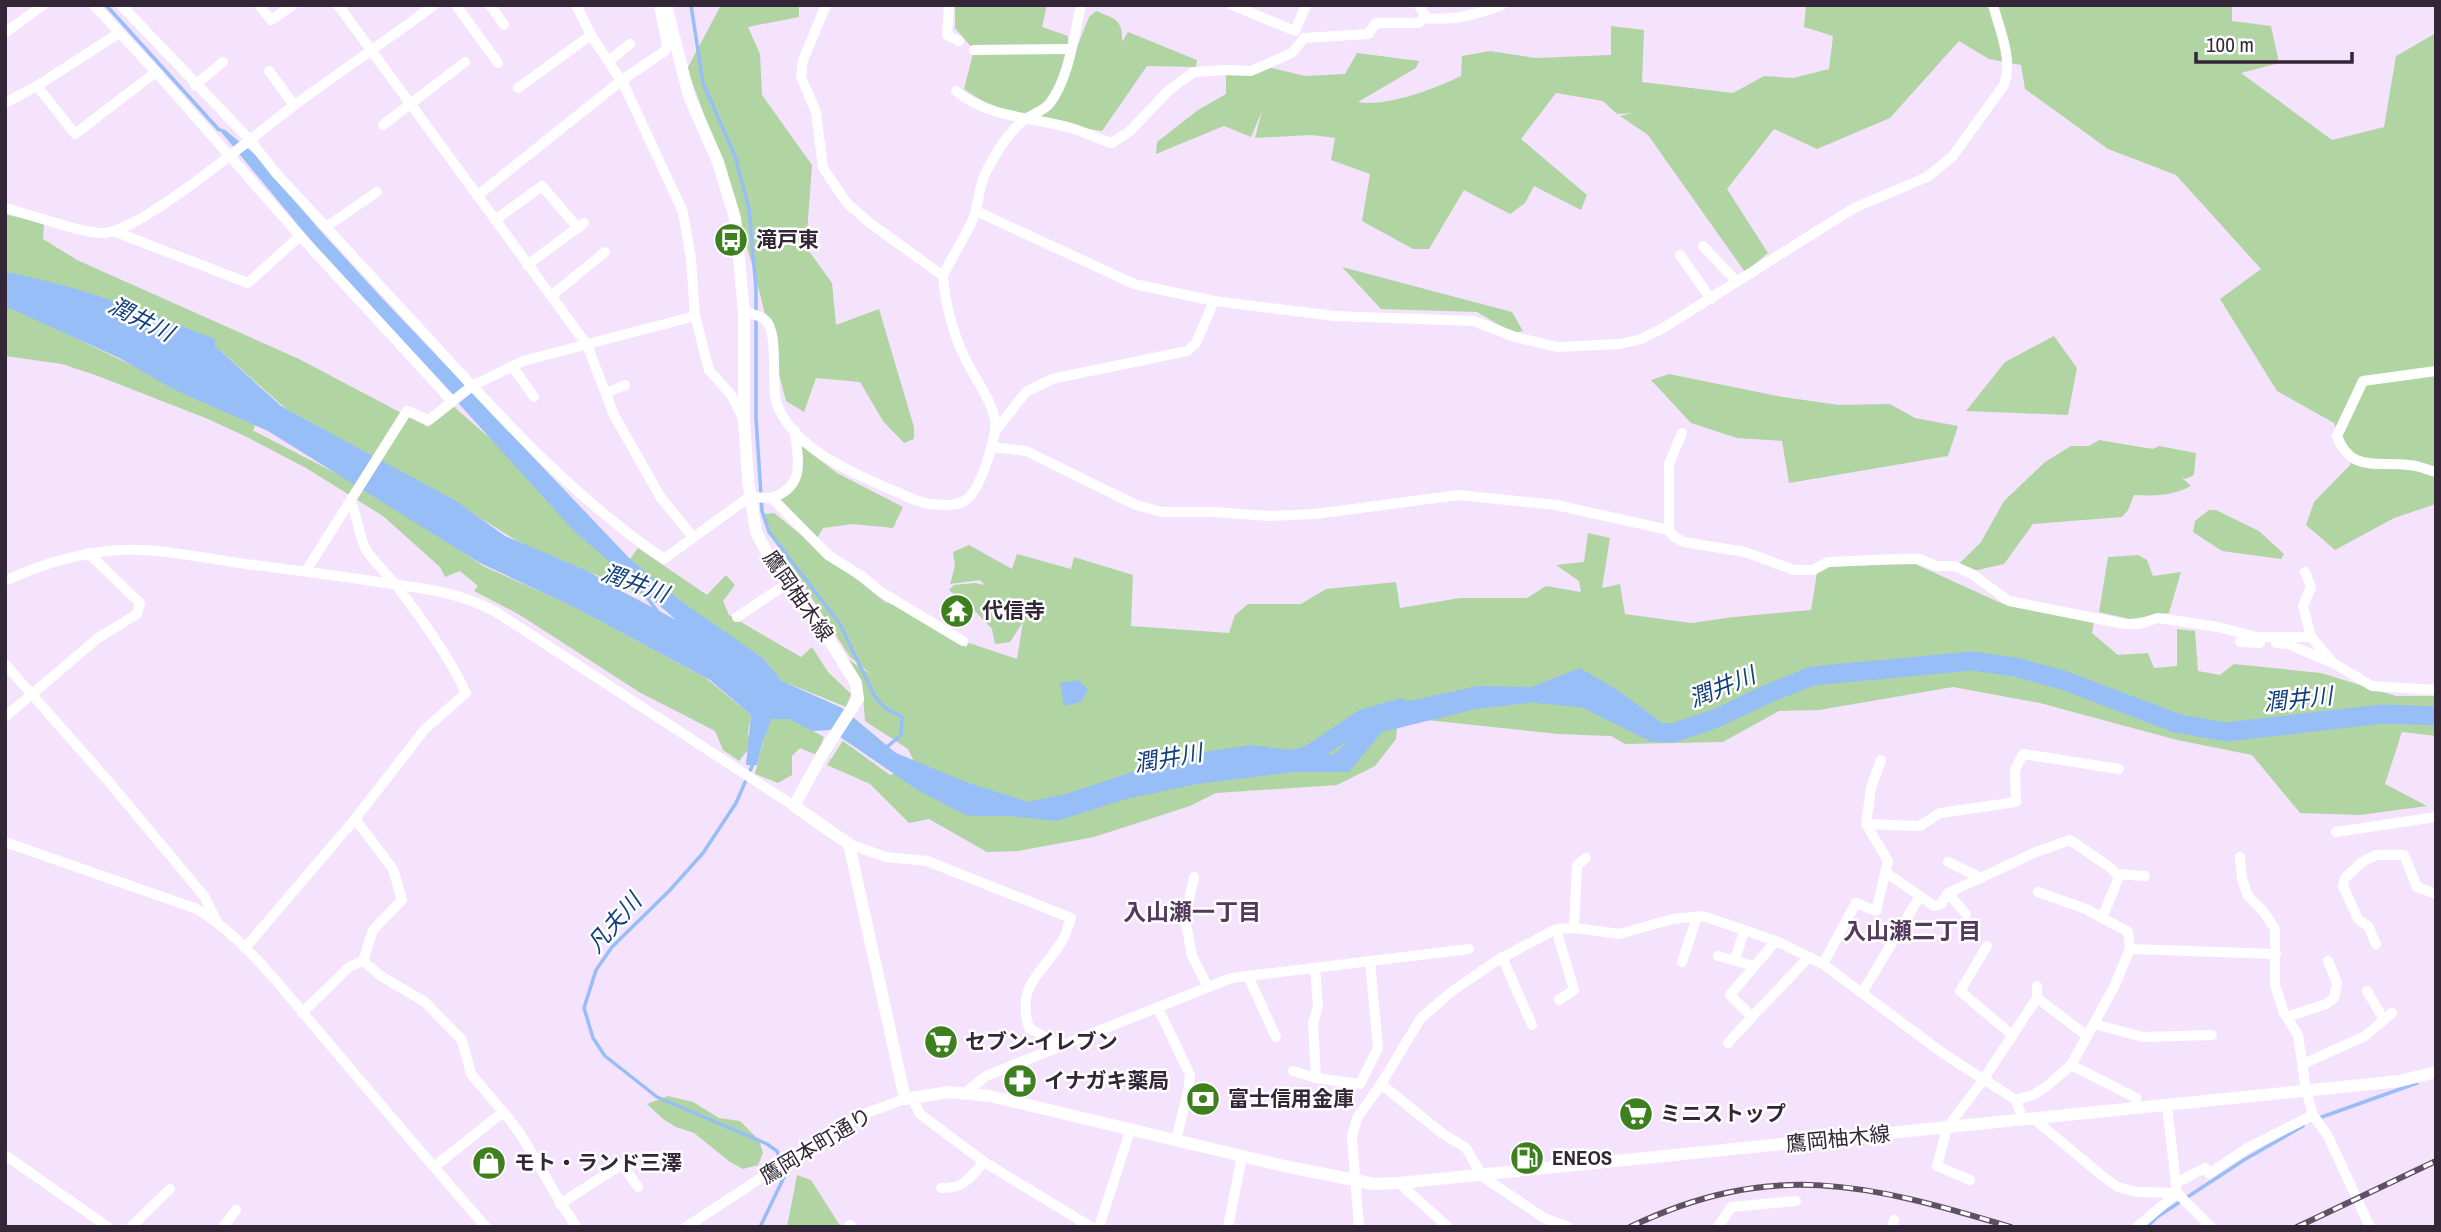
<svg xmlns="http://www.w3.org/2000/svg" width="2441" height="1232" viewBox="0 0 2441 1232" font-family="'Archivo Narrow','Noto Sans JP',sans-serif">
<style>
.green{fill:#b0d5a3}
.water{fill:#97bef7}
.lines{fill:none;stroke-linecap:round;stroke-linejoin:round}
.stream{stroke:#97bef7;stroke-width:3.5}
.river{stroke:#97bef7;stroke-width:19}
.minor{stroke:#fff;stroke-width:10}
.major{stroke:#fff;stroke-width:12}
.rail-casing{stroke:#5f5163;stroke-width:6}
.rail{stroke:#fff;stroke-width:3.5;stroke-dasharray:10;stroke-linecap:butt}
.labels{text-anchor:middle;stroke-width:5;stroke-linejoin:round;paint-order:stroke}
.poi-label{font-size:21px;font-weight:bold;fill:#332737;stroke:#fff;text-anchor:start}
.street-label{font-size:21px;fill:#332737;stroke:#fff}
.water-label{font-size:23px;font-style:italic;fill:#113f7c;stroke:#fff}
.neighbourhood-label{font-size:23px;font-weight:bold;fill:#53395b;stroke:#fff}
</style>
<rect width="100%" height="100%" fill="#f5e2fc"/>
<g class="green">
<path d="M721,5H799V17L748,27L760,54L762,95L812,165L806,247L832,283L836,325L879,309L914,427V439L904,443L883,421L860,382L816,378L804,412L786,401C774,358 766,314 754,271C734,203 713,135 687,69Z"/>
<path d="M955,5H1047L1042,27L1068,36L1069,49L1075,52L1089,17L1096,11C1115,19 1123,19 1122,42L1128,32L1197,60L1196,67L1147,66L1102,131C1054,123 1004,118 964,89L974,50L955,28Z"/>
<path d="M1806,5H2232V21L2271,26L2279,63L2241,73L2332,140L2384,127L2396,56L2436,33V504L2394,518L2335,550L2306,525L2314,502L2351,464L2334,423L2277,391L2220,299L2261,269L2176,175L2108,149L2025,89L2021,65L1989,59L1959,41L1890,118L1817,149L1774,129L1727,189L1768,253L1745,272L1648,135L1620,116L1632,113L1617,114L1603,101L1556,93L1521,139L1587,195L1581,210L1534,186L1525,203L1510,214L1464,190L1429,249H1413L1362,221L1370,174L1331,160L1335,138L1311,135L1255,138L1262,111L1251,137L1224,126L1156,154L1157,142L1198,110L1226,94V74L1256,64L1305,76L1345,74L1357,53L1419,61L1416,68L1358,102C1387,107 1434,89 1461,76L1462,56L1490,51L1536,58L1611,55V26L1644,30L1642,82L1733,93L1764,76L1793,78L1829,69L1833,36L1804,27Z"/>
<polygon points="5,214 44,224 43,239 77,260 299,359 428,427 453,406 508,454 663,604 555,557 532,550 448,498 285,408 215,346 5,276"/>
<polygon points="1342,267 1512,312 1523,331 1513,333 1477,312 1381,309"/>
<polygon points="5,304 255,425 252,434 254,431 384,498 483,566 575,607 706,678 751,715 748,733 751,746 739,761 723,750 715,731 639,692 520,615 474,591 478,586 460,571 445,577 440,567 383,516 306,468 249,438 208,419 98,376 62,364 5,356"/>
<polygon points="2054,336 2077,368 2068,415 1966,411 2005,362"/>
<polygon points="1669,374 1777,396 1839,405 1890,404 1915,418 1958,426 1948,456 1789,483 1782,441 1737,438 1691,423 1651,380"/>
<path d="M2099,440L2153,449L2159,446L2196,453L2194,475L2185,479L2181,477L2191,486C2172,496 2155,496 2134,495L2128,510L2122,517L2033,524L2004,564L1973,571L1959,564L1981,542L2004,501L2045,462L2071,446H2089Z"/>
<polygon points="799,444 837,473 903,507 893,528 853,524 823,528 815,542 776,502 794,487"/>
<polygon points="2209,510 2216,510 2259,531 2284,554 2281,559 2222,551 2193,532 2195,521"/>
<polygon points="774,513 885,602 896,605 966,647 969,643 1017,659 1023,622 1010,642 995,644 992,629 971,607 949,590 954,585 975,583 985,585 980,580 950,584 955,566 953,552 969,545 1012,569 1017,554 1071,569 1074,557 1133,575 1131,626 1229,633 1235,615 1248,604 1301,604 1326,589 1396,582 1400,608 1460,598 1527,598 1546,586 1581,592 1579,581 1556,565 1584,562 1588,533 1610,538 1602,588 1620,584 1625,614 1691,623 1734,617 1811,610 1818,567 1915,564 2003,604 2094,622 2092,633 2118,655 2148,653 2154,668 2177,666 2177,629 2195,631 2198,671 2220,675 2234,664 2321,673 2396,696 2436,696 2436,736 2402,732 2385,784 2427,806 2360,815 2300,813 2252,755 2177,740 2040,703 1953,687 1819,710 1779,711 1723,742 1625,744 1611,736 1558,734 1398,717 1396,739 1375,766 1337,785 1216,793 1190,806 1094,837 1018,851 987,852 929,819 909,823 870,784 827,765 843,741 890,775 916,766 908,749 865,721 863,694 846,658 872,675 850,657 773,538 763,514"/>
<polygon points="638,548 707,595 726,575 735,585 723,601 729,615 801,657 812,647 828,672 851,694 846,707 782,681 763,658 697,614 630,559"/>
<polygon points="2138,555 2147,560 2153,576 2181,572 2169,613 2130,619 2099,612 2108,557"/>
<polygon points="786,716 824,737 817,755 800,748 792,756 792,775 778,783 755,774 765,734 772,719"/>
<polygon points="668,1096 693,1102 719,1118 740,1121 759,1140 763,1153 758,1165 743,1169 730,1162 694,1133 676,1127 663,1119 647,1104"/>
<polygon points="797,1175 811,1180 841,1227 787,1227"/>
</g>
<g class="water">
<path d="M217,127L225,130L257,156L317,227L381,297L630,559L685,604L763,658L782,681L842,708L896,753L966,782L1028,802L1066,794L1184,755L1251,745L1333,755L1386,706L1478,686L1531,687L1580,668L1622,693L1661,722L1633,732L1582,692L1536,702L1476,709L1382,732L1349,772H1295L1197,784L1126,799L1057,821L1009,816H968L919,791L830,730L812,731L789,719H772L763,741L757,765H746L751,715L710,680L578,609L480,563L268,431L173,389L119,358L5,306V272C77,285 147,312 215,339V346L281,406L456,501L505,536L588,571L614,587L676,620L573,530L403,342L370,312Z"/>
<polygon points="1079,680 1088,690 1081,702 1064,706 1060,683"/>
</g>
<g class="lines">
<g class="stream">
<polyline points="106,5 219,130"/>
<polyline points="691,5 703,83 735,156 749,209 756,288 756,418 762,511 769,532 840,624 875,697 885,708 902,717 901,735 887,747"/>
<polyline points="634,581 658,612"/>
<polyline points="753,764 736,803 703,853 670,890 612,947 596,970 584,1008 593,1038 605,1056 657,1097 767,1144 777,1151 780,1161"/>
<polyline points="2319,1118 2417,1083"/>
<polyline points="760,1227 785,1175 783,1168"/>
<polyline points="2147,1227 2157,1217 2244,1160 2303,1126"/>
</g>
<g class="river">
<polyline points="1539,694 1584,698 1653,732 1673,733 1717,718 1765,695 1812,676 1972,661 2015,667 2063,680 2176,723 2226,732 2382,714 2436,716"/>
<polyline points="1287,761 1309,755 1363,719 1401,708"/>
</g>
<g class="minor">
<polyline points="94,5 156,72 300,236 451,400"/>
<path d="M121,5L250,140L275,172C327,229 379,284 431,341C502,419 576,500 664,559L749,497L772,498L828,555L863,577L881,592L963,641"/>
<polyline points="259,5 271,20 293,5"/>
<polyline points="338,5 587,345 614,415 661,498 693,537"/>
<polyline points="456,5 498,63"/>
<polyline points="490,5 504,25"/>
<polyline points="576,5 591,35 624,85 683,212 691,259 695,316 709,370 732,396 744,420"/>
<polyline points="826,5 803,60 801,77 816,112 823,168 847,203 870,223 943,276"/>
<polyline points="949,5 947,35 959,41"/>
<polyline points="1232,5 1295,31 1306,5"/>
<path d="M1419,5L1426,18C1451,21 1479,14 1502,5"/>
<polyline points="5,33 43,5"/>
<polyline points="974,50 1071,49"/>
<polyline points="609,61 630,44"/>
<polyline points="269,71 294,105"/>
<polyline points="195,85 223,62"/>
<polyline points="37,86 75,134 156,72"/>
<polyline points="518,88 591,35"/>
<path d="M956,91C988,118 1032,117 1071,128C1085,132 1098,139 1112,143L1130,131L1169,90L1194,72L1226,70L1251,71L1292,53L1304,38L1368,34L1376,23H1418L1426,18"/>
<polyline points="5,103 37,86 119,33"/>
<polyline points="383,125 465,62"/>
<polyline points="477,196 622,80 665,51 667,46 659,5"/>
<path d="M5,208C30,214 80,233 103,233C142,232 259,131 296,104C342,70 389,39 434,5"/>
<path d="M976,211L1134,284L1214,301L1335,316L1474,321L1515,337L1557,347L1620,344L1641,339L1663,328L1854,208L1927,177L1952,157L2004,85C2013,58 2000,31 1993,5"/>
<polyline points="495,220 542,186 578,228"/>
<polyline points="326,227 377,192"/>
<polyline points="113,231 248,283 300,236"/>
<polyline points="1703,246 1737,282"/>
<polyline points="1680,255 1711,299"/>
<polyline points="527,265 584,223"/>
<polyline points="551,296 605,252"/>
<path d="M744,312C751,314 759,315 764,319C781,331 769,387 778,407C796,449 852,473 892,490C905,495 917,503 931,504C943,505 957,507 967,499C980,490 998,435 995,420C991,398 974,378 965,358C953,334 945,303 943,276C952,255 967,236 975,214C979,200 979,186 986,172C995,154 1008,132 1024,120C1032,114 1044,111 1050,103C1069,78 1074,35 1081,5"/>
<polyline points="512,366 534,397"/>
<path d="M2436,371L2363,381L2337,436C2351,473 2376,461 2408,465C2418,465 2427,470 2436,472"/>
<polyline points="606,393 625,385"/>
<polyline points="996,430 1026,392 1052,379 1187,351 1196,343 1214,301"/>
<polyline points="1682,433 1669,464 1669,530 1674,537 1684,542 1745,552 1794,570 1813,570 1828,562 1894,559 1919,559 1937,566 1954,566 1972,574 2009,601 2125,624 2139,624 2158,618 2218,627 2256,637 2311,637"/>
<polyline points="992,447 1026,451 1136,505 1162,512 1213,512 1270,516 1315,514 1459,495 1556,505 1669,530"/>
<path d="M772,498C806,485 798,461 795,431"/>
<polyline points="306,571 407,411 429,420 472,386 523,361 695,316"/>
<polyline points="2305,572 2311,587 2303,606 2311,637 2333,663 2372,686 2436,690"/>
<path d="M5,581C41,564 78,553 118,550C160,548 204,558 245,564C288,569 330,575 372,581C417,588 455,590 496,612L794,806"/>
<polyline points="737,617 782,587 790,584"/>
<polyline points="2240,642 2260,643"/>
<polyline points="2276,643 2288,644 2330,662"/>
<polyline points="5,664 109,782 204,896 216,920"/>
<polyline points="5,717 98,638 137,614 140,603 88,553"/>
<polyline points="1881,760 1871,788 1866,824 1920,826 1940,813 2016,802 2015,770 2023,754 2119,769"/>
<polyline points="2336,832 2436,817"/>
<path d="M5,842L197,909C245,938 284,991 320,1033C375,1098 430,1163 486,1227"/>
<path d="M849,844L886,857L927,861L1071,918C1068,925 1067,933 1063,939C1045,972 1015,983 1029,1028L1059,1045"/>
<polyline points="2240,857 2242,879 2248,896 2263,911 2275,929 2275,985 2284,1013 2298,1035 2306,1090 2313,1115 2328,1136 2370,1227"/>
<polyline points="1948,862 1981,878"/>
<polyline points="1885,872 1920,896"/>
<polyline points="2116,874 2145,876"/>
<polyline points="1194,877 1185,918 1192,956 1208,987"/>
<polyline points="2038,892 2086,909 2128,932 2130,949"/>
<polyline points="1948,893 1966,914"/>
<polyline points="1574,928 1577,865 1586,858"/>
<polyline points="1556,929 1574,990 1559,1000"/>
<polyline points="2376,944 2368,926 2358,919 2343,886 2345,878 2362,862 2376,855 2404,855 2417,887 2436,894"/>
<polyline points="1987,946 1960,991 2012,1035"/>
<path d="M245,948L355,819L425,729L466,693C450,658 419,615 395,584C386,573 375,563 367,551C357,535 359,517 350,501"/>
<polyline points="1718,956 1754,966"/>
<polyline points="1502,957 1532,1025"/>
<polyline points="1735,960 1744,931"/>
<polyline points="363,961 381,976 425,1002 462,1040 471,1074 503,1112 434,1167"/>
<polyline points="1682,962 1697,917"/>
<polyline points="1823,964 1856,903 1876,911 1888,861 1866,824"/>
<polyline points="1315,968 1318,1006 1313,1023 1316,1078 1360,1084 1378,1048 1370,961"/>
<polyline points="1248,976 1276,1037"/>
<polyline points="2367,991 2384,1020"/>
<polyline points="1862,993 1920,896 1934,906 1941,904 1948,893 2036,852 2070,840 2111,868 2119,877 2102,918"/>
<polyline points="2037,998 2086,1035"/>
<polyline points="1158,1008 1190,1075 1188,1091 1176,1140"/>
<polyline points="302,1013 349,967 363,961 373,930 402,900 393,869 355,819"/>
<polyline points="1752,1017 1809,957"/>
<polyline points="2287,1017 2326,1004 2334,998 2337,983 2328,961"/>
<polyline points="2094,1024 2143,1037 2212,1035"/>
<polyline points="1728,1043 1752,1017 1730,995 1776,941"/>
<polyline points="2303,1064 2365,1036 2392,1013"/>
<polyline points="2071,1065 2136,1098 2135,1108"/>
<polyline points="1293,1071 1316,1078"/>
<polyline points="1381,1084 1443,1134 1466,1148 1482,1176 1544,1218 1568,1227"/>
<polyline points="965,1093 986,1076 1231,978 1469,949"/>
<polyline points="912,1097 920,1114 984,1162 1091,1227"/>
<polyline points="2016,1100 2033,1095 2046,1087 2071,1065 2114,987 2130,949 2276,954"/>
<polyline points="2167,1105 2177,1193 2211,1227"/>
<path d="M503,1112C533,1146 549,1190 577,1227"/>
<polyline points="2034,1119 2105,1178 2118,1187 2137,1192 2177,1193"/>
<polyline points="5,1155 108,1227"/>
<polyline points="1970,1180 1937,1166 1947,1128 1983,1080 2037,998 2037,986"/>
<polyline points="1399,1183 1448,1227"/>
<polyline points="2176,1183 2205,1168 2209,1174 2246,1149 2313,1115"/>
<path d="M941,1188C963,1189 970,1178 984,1162"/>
<polyline points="560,1204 622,1164 638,1187"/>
<polyline points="850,1225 852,1227"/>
<polyline points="131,1227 170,1189"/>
<polyline points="223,1227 236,1210"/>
<polyline points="686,1227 830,1133 861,1115 905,1099"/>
<polyline points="1099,1227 1131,1128"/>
<polyline points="1228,1227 1242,1156"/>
<polyline points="1359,1227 1352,1137 1357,1118 1381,1084 1421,1018 1451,992 1496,961 1556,929 1576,928 1619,934 1673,919 1703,916 1776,941 1823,964 1944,1054 2016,1100 2023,1120"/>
<polyline points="1718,1227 1731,1207 1796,1201"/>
<polyline points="1892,1227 1894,1220"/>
<polyline points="2137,1227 2177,1193"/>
</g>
<polyline class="major" points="666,5 689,96 718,162 735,218 744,312 744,420 748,480 756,532 766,551 815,617 856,683 858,699 823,753 794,806 849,844 905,1099 949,1092 990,1096 1284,1166 1374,1184 1399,1183 2400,1081 2436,1072"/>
<g class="rail-casing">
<g id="rail">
<path d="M1630,1227C1772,1159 1868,1184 2011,1227"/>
<polyline points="2297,1227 2436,1161"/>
</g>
</g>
<use href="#rail" class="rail"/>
</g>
<defs>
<g id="bus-disc" transform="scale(1.75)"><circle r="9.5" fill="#3e7f1f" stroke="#fff"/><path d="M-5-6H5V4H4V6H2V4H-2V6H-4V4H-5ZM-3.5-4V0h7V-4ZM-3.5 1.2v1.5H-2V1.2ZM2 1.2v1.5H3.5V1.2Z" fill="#fff"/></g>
<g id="temple-disc" transform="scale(1.75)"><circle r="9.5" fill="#3e7f1f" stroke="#fff"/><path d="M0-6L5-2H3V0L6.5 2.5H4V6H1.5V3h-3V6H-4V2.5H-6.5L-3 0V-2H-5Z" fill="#fff"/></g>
<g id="supermarket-disc" transform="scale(1.75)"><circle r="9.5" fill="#3e7f1f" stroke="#fff"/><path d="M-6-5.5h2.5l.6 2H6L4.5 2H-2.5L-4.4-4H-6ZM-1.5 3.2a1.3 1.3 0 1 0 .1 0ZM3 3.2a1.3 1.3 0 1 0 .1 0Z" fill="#fff"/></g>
<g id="pharmacy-disc" transform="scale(1.75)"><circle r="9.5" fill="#3e7f1f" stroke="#fff"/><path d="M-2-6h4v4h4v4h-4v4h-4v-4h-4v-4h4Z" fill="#fff"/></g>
<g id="bank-disc" transform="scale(1.75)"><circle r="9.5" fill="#3e7f1f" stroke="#fff"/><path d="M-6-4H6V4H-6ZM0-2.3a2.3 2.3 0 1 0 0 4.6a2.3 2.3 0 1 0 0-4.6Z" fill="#fff"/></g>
<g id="fuel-disc" transform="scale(1.75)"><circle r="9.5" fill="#3e7f1f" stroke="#fff"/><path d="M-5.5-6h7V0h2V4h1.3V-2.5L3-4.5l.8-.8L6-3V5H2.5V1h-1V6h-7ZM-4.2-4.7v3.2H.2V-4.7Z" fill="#fff"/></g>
<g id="shop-disc" transform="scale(1.75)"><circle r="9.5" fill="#3e7f1f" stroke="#fff"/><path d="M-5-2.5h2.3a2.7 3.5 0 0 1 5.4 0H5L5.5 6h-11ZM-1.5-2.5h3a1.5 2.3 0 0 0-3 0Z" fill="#fff"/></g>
</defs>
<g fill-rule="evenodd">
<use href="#bus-disc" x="731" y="240"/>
<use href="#temple-disc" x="957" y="611"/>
<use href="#supermarket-disc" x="941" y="1042"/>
<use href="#pharmacy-disc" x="1020" y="1081"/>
<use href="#bank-disc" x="1203" y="1099"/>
<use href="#supermarket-disc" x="1636" y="1114"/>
<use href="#fuel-disc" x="1527" y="1158"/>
<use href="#shop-disc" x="489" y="1163"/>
</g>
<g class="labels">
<g class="poi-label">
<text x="756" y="247">滝戸東</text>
<text x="982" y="618">代信寺</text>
<text x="965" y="1049">セブン-イレブン</text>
<text x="1044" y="1088">イナガキ薬局</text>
<text x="1228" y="1106">富士信用金庫</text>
<text x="1660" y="1121">ミニストップ</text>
<text x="1552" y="1165">ENEOS</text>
<text x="514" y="1170">モト・ランド三澤</text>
</g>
<g class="street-label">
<text transform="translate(798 596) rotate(55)" y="7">鷹岡柚木線</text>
<text transform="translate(1838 1139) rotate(-6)" y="7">鷹岡柚木線</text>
<text transform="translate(816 1146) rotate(-31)" y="7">鷹岡本町通り</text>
</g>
<g class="water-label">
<text transform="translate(141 319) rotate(27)" y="8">潤井川</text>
<text transform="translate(635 583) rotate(20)" y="8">潤井川</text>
<text transform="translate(1722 687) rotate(-22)" y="8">潤井川</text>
<text transform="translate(2298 699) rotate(-6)" y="8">潤井川</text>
<text transform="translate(1168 758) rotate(-10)" y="8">潤井川</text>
<text transform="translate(614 923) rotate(-49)" y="8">凡夫川</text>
</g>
<g class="neighbourhood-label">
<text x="1192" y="920">入山瀬一丁目</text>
<text x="1912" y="939">入山瀬二丁目</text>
</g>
</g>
<rect width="2441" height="1232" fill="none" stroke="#332737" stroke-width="14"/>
<path d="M2196 52v10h156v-10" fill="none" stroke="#332737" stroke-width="3.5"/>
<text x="2206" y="52" font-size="21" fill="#332737" stroke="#ffffff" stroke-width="5" paint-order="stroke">100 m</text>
</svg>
